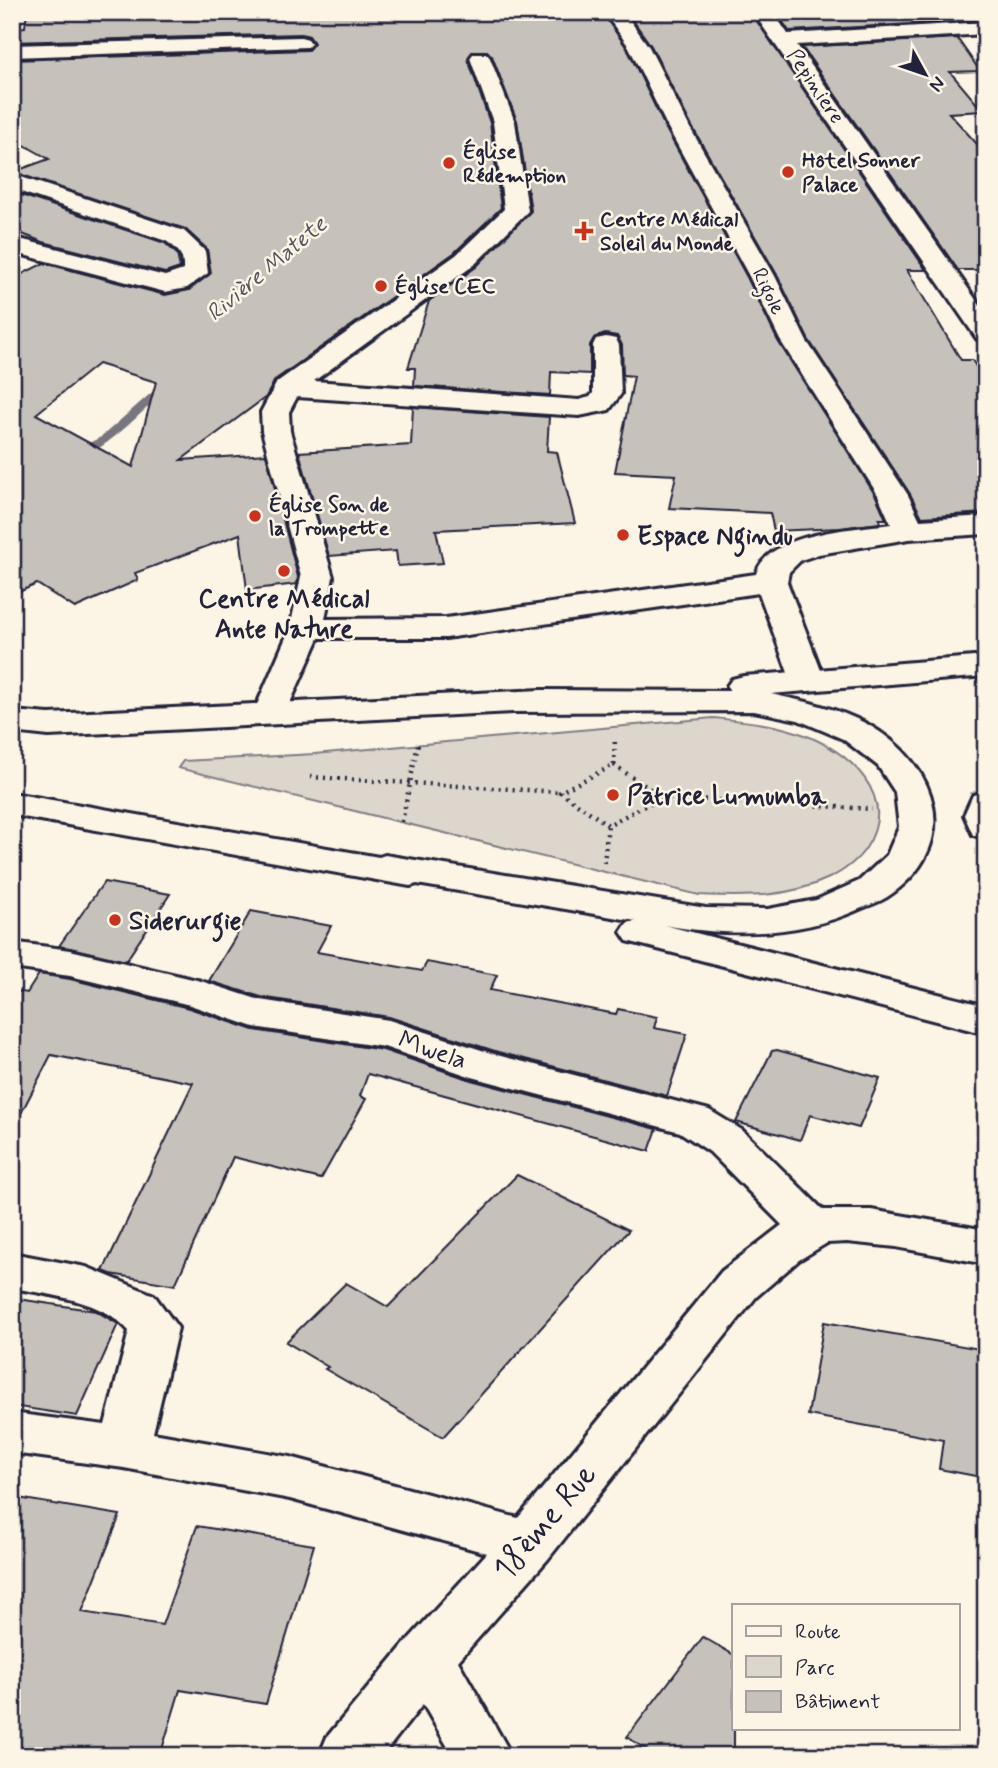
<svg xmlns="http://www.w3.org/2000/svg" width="998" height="1768" viewBox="0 0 998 1768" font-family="Mynerve,sans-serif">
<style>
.green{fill:#dcd6cc;stroke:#7f7c84;stroke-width:2}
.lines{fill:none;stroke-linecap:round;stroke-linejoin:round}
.stream{fill:#78757e;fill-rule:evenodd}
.building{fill:#c6c1bb;stroke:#22223b;stroke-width:2;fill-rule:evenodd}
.minor-casing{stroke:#22223b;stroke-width:6}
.highway-casing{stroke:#22223b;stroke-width:6}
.path{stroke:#22223b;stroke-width:4.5;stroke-dasharray:2 5;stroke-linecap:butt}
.minor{fill:#fcf5e5;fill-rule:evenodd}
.highway{fill:#fcf5e5;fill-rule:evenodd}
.poi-dot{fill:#c8321e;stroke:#fcf5e5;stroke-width:2.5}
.labels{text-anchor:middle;stroke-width:5;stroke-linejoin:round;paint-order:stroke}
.far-street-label{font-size:21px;fill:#22223b;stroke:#fcf5e5}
.far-poi-label{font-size:21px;font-weight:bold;fill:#22223b;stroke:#fcf5e5;text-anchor:start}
.far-water-label{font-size:23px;font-style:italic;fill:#545362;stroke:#fcf5e5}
.poi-label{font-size:26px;font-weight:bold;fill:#22223b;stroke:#fcf5e5;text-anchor:start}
.street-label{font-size:26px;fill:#22223b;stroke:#fcf5e5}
.near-street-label{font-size:32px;fill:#22223b;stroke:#fcf5e5}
</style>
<rect width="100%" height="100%" fill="#fcf5e5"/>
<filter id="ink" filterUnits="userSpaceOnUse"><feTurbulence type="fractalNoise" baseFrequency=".0143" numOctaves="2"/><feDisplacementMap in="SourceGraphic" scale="14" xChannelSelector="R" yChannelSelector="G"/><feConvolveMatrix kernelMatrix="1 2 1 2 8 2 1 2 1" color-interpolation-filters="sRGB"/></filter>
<g filter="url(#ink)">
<path class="green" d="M713,718C743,721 773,723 802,734C849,751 900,796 866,848C858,860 843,872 829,878C788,898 744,897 699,895L178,768L183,761L314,754Z"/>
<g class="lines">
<path class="stream" d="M167,379L171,380V384C151,403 98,461 71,458V452L101,437Z"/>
</g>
<g class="building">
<path d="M27,12H260L263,16L335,12H512V17L602,12L627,48L665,127L747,277L778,341L876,496L886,519H879L880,523L840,528L774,531L770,513L669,508L676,475L615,472L634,376L623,375L622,345L617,336L605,334L594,338L590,345V374L551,372L550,395L414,386L415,368H408L429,301L476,267L531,211L517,121L492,56L487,51H473L468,59L490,123L501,208L454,253L275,380L266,397L181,460L266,454L298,577L297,584L247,590L240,534L135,573L138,580L75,608L37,584L12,595V279L44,263L165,295L189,290L211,273L207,249L185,229L13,172L49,159L12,138V60L308,50L314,43L309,36L301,34L12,42V28L25,27ZM98,364L156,382L133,467L36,414Z"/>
<polygon points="627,12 751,12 926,270 907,270 961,360 972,360 986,382 986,513 922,517 910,494 808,339 777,275 691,125 651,46"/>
<polygon points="776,12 938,12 945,22 789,31"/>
<polygon points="957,38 980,71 950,72 983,111 949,113 986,154 986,270 958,270 802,47"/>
<polygon points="12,192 165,243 177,254 180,268 165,273 43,242 12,230"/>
<polygon points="413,407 549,417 547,451 557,452 575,523 436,530 443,563 398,566 396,551 329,556 299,452 411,445"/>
<polygon points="104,882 170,894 126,961 59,946"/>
<polygon points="251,911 331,926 317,952 422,971 427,962 497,975 490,990 616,1014 618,1009 657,1017 654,1028 687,1034 667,1096 498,1052 389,1017 261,997 209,981"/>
<polygon points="39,974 70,979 189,1008 254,1030 383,1050 471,1080 657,1129 649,1151 368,1074 360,1096 366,1099 321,1179 233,1157 175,1285 111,1274 103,1271 193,1083 51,1055 12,1131 12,990 27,993"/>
<polygon points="777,1050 880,1078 859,1128 810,1115 800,1140 736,1122 772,1051"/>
<polygon points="517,1175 629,1230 443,1437 325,1369 328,1367 286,1342 346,1283 388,1307"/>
<polygon points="12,1298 96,1311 118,1324 77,1416 12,1406"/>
<polygon points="824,1322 986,1350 986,1478 939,1469 943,1440 808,1415"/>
<polygon points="12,1497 120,1515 82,1612 162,1625 197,1526 314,1545 266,1704 180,1690 160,1756 12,1756"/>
<polygon points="703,1637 734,1655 734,1756 656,1756 627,1737"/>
</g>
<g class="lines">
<g class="minor-casing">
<g id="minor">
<path d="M604,12H624L649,47L689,126L775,276L806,340L908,495L920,520L986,516V534L909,539L819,554L801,560L789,572L787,582L825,681L820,688L808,691L796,688L791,681L759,593L446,638H319L282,721L270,724L258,721L253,714L290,628L301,577L262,431L261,412L277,382L456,255L504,209L493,122L470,58L473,54H487L490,58L515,122L528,211L474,265L314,381L579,400L590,397L593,393V345L596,339L606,337L616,339L619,345L621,394L609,410L579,416L297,397L289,412L290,431L333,577L325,619L446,618L756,574C768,532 855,529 891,524L878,495L780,340L749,276L667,126L629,47Z"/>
<polygon points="753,12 773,12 788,34 986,22 986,34 797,45 986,314 986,341 977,339"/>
<polygon points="301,37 308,39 311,43 308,47 12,57 12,45"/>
<path d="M12,174L184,231L205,251L208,273L187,288L165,292L12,252V237L165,276L183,270C184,255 178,249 166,241L12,189Z"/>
<path d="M12,942L70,950L201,981L260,1000L389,1020L497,1055L709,1110L742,1130L823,1210H871L986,1230V1264L896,1247L847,1242L827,1243L799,1260L756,1297L548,1559L458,1661L512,1756H453L423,1704L382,1756H319L327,1737L407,1641L487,1553L290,1499L124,1468L12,1453V1413L105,1425L129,1331C103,1300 51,1295 12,1288V1253L86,1267L154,1295L178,1328L153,1433L290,1457L518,1518L722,1271L782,1225L710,1152L680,1132L472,1077L384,1047L254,1027L190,1005L70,976L12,968Z"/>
</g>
</g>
<g class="highway-casing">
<g id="highway">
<path d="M986,656V676L771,694C804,701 837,708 867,724C940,765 964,846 887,897C879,902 870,905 862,908C799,937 731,937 664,925L986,1006V1034L627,941L621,932L627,923L636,921L417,884L410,886L12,815V793L379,857L385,855L706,908L768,909L816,900L859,881L887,855L899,827L895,792L878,766L843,739L798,720L754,711L513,712L49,736L12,732V711L49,714L541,690L730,691L727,686L732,679L744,676Z"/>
<polygon points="986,792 986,838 973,835 964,815 973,795"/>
</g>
</g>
<g class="path">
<polyline points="614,765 615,738"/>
<polygon points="614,765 662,797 608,825 560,792"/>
<polyline points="310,777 560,792"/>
<polyline points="662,797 872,809"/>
<polyline points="402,822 418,744"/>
<polyline points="604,863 608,825"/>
</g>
<use href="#minor" class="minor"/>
<use href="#highway" class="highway"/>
</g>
</g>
<g class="poi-dot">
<circle cx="449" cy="163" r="7"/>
<circle cx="788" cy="172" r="7"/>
<path d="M580.5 220.5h7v7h7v7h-7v7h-7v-7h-7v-7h7z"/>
<circle cx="381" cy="286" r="7"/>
<circle cx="255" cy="516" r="7"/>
<circle cx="623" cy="535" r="7"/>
<circle cx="284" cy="571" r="7"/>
<circle cx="613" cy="795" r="7"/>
<circle cx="115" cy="920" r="7"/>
</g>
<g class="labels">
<g class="far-street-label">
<text transform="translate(816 86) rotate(56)" y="7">Pepiniere</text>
<text transform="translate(769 291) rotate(64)" y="7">Rigole</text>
</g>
<g class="far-poi-label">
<text x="463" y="158">Église<tspan x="463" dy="24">Rédemption</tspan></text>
<text x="802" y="167">Hôtel Sonner<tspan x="802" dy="24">Palace</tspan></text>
<text x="600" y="226">Centre Médical<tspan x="600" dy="24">Soleil du Monde</tspan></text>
<text x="395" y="293">Église CEC</text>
<text x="269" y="511">Église Son de<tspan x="269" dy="24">la Trompette</tspan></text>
</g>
<g class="far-water-label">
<text transform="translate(266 268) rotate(-40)" y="8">Rivière Matete</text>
</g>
<g class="poi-label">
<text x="637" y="544">Espace Ngindu</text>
<text x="284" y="607" text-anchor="middle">Centre Médical<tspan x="284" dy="30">Ante Nature</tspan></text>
<text x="627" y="804">Patrice Lumumba</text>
<text x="129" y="929">Siderurgie</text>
</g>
<g class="street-label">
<text transform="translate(433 1049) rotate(19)" y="9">Mwela</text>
</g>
<g class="near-street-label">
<text transform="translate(544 1521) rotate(-50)" y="11">18ème Rue</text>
</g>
</g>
<rect width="998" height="1768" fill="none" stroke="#fcf5e5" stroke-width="42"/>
<rect x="21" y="21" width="956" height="1726" fill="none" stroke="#22223b" stroke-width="2.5" filter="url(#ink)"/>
<rect x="732" y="1604" width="228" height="126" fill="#fcf5e5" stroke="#a5a1a1" stroke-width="2"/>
<rect x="746" y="1626" width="35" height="10" fill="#fcf5e5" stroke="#a5a1a1" stroke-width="2"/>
<text x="795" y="1638" font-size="21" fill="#22223b">Route</text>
<rect x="746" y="1656" width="35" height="21" fill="#dcd6cc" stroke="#a5a1a1" stroke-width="2"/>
<text x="795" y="1674" font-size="21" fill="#22223b">Parc</text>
<rect x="746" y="1691" width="35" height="21" fill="#c6c1bb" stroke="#a5a1a1" stroke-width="2"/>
<text x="795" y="1708" font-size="21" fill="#22223b">Bâtiment</text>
<g transform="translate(925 74) rotate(130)" stroke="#fcf5e5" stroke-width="5" paint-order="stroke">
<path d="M0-5L12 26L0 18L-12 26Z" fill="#22223b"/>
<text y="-10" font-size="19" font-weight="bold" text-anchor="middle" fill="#22223b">N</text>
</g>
</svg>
